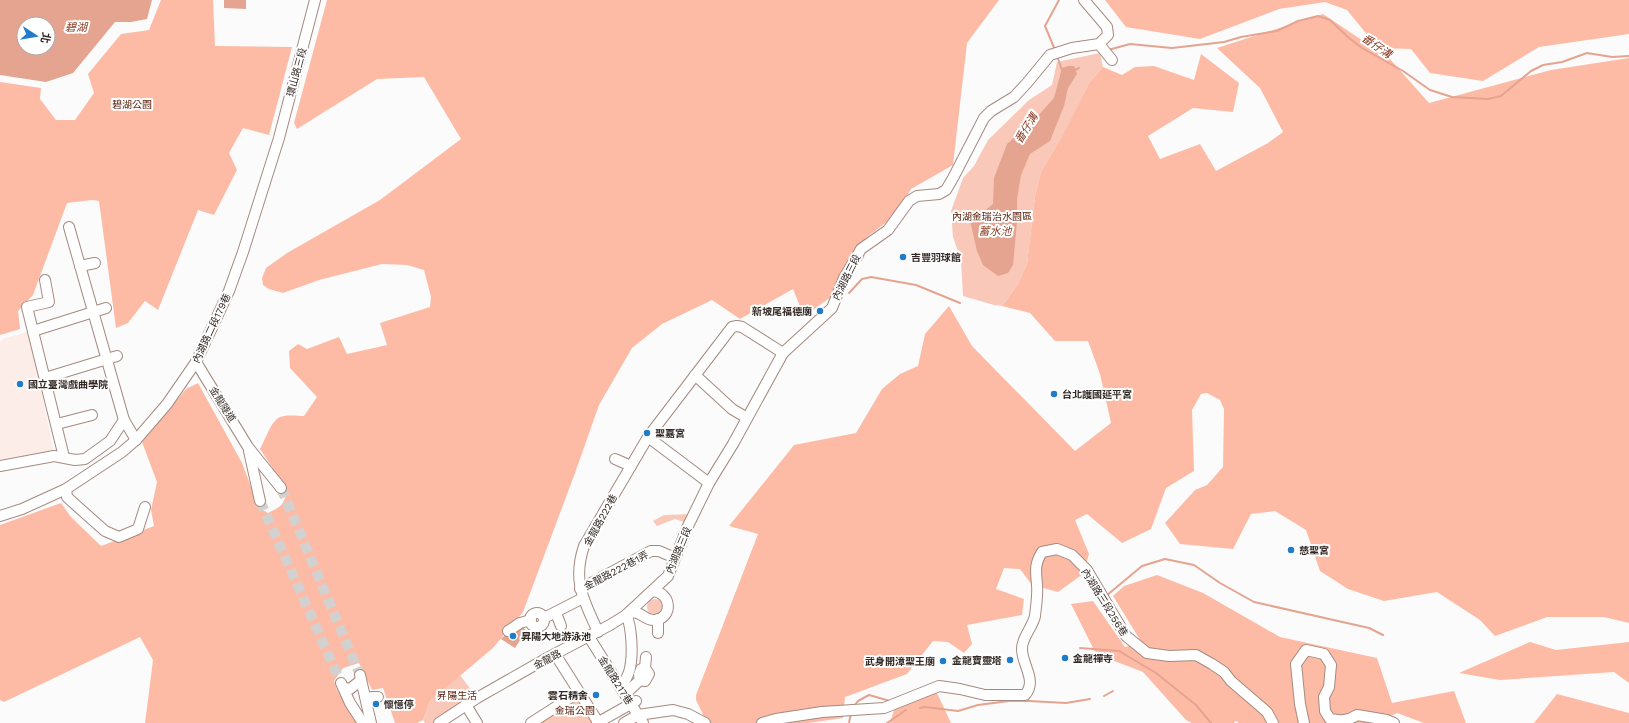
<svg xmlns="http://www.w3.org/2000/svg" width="1629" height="723" viewBox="0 0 1629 723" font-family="'Work Sans','Noto Sans TC',sans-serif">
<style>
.built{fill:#fcede8}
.green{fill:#fac8b8}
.forest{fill:#fdbba5}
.water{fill:#e4a48f;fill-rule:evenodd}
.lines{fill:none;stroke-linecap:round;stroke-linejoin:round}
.stream{stroke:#e4a48f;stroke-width:2}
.minor-tunnel{stroke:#d3d1d0;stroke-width:10;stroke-dasharray:10 5;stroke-linecap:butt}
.minor-casing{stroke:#a48a81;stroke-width:12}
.minor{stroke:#fff;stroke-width:10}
.poi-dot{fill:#207cc8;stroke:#fff;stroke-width:1.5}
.labels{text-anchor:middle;stroke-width:4;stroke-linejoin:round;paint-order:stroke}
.street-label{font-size:10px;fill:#322824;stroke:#fff}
.park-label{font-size:10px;fill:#581f0a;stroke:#fff}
.poi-label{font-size:10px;font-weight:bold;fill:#322824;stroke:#fff;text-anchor:start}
.water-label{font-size:11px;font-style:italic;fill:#893c22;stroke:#fff}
</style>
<rect width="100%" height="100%" fill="#fbfbfb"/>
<polygon class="built" points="29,331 54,453 0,463 0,342 3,339"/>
<g class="green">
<polygon points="1100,53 1103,67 1089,83 1063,136 1041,172 1035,196 1027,264 1018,284 1002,306 994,305 963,296 961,260 953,237 951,211 963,178 974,166 988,140 1029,100 1052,85 1057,62"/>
<polygon points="692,514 687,523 675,519 657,526 653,521 664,515"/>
<circle cx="655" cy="607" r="8"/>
<polygon points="460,675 477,698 439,723 425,723 423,720 430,701"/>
<polygon points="579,692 597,723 531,723"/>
</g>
<g class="forest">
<polygon points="161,0 213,0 215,46 292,47 269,135 243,128 229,153 237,170 214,215 198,210 158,310 145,301 128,323 116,328 99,201 92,200 67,203 33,295 18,311 20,329 0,335 0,82 41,88 40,99 56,120 75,120 94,93 88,74 121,34 149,30"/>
<path d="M327,0H999L967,43L953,165L911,189L897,214L867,237L864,258L834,295L804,316L793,289L740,319L712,300L662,324L632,348L599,405L575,473L523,612L493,648L430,701L423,720L417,723H395L383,688L372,690L359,663L343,668L334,681L337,690L357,723H145L153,660L140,637L4,702L0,700V525L61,503L71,517L101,546L154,526L151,510L157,482L142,442L186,389L198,383L242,463L259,508L268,513C282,506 284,505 287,490L260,449C265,440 270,424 278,418C285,414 297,416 304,416L317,397L290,368L289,351L298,344L307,349L339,337L347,354L387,345L380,323L430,307L431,297L424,270L407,265L382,264L319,280L283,293L269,289L263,285L262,278L266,268L287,253L380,200L461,139L424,77L377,79L297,129L294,123Z"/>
<polygon points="1105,0 1629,0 1629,34 1539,47 1483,81 1430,73 1411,49 1378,48 1347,10 1325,2 1279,9 1200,39 1126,27"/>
<polygon points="1323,14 1390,59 1429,103 1551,70 1629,58 1629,623 1604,617 1547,617 1495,636 1480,620 1437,592 1384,601 1348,589 1320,571 1306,530 1275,511 1251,514 1233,549 1180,544 1165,523 1195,490 1207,485 1223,467 1224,409 1220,400 1207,393 1201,394 1192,410 1194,471 1166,488 1151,529 1122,543 1087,514 1075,520 1089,554 1083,574 1058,592 1032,585 1020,569 1004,568 996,589 1024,599 1022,615 967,625 972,644 964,653 948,642 933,641 907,674 845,697 843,718 808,723 707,723 696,700 696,695 758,534 729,526 794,445 856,433 882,389 900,374 918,366 925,334 949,306 972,346 1075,451 1111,423 1100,374 1088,341 1055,341 1030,313 1002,306 1018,284 1027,264 1035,196 1041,172 1062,137 1089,83 1103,67 1122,75 1135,67 1154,66 1194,80 1201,54 1239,83 1233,112 1193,108 1148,136 1160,159 1200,144 1216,171 1268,143 1283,132 1260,88 1217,48"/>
<polygon points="1157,575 1203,593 1280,637 1377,658 1392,703 1454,691 1466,723 1424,723 1397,713 1376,723 1239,723 1236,721 1234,723 1192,723 1186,720 1143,672 1096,654 1071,604 1093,601 1125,647 1142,643 1113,596 1124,586"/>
<polygon points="1530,642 1556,650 1629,642 1629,683 1614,672 1500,680 1459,673"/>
<polygon points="937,693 951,723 890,723 896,704"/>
<polygon points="1557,694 1629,713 1629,723 1534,723"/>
</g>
<g class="water">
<path d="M0,0H152L147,19L131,22H115L73,73L46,82L0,75ZM24,24H48V48H24Z"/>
<polygon points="224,0 246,0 246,9 224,8"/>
<polygon points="1069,66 1074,66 1077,74 1068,88 1064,106 1050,141 1030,154 1021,175 1017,199 1017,222 1013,265 1008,273 998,276 983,265 977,251 969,216 981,214 993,204 994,178 1007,144 1037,117 1054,98 1062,68"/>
<polygon points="521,624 526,631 515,648 501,639 507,633"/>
</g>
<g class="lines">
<g class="stream">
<polyline points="1055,50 1045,26 1059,0"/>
<polyline points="1108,50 1130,44 1172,48 1224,42 1241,37 1277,31 1298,21 1318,16 1330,20 1349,38 1362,48 1403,71 1430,90 1452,97 1488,99 1501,96 1531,71 1543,65 1562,62 1587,53 1612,57 1629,56"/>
<polyline points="1057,56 1062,70"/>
<polyline points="1073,71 1079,68"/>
<polyline points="849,293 862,279 871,277 916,285 960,303"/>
<polyline points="1106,596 1142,566 1165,559 1194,565 1220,583 1254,602 1369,628 1383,635"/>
<polyline points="1080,648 1119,651 1156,673 1196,705 1211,723"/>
<polyline points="1104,696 1113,691"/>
<polyline points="854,706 858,701 869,695 890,701"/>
<polyline points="920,708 925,707 958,711 978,705 1009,701 1029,701 1066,703 1090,699"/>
<polyline points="849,723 851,713"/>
<polyline points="887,723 906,710"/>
</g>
<g class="minor-tunnel">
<polyline points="281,488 360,675"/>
<polyline points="260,501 341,683"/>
</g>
<g class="minor-casing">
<g id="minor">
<polyline points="1099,44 1112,60"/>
<polyline points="69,227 124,420 136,440"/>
<polyline points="80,266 95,263"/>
<polyline points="45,280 49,302 27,307 63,453 62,457"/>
<polyline points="33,331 106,308"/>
<polyline points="196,362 248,447 281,488"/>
<polyline points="695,375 732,409 747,418"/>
<polyline points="45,378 117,356"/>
<polyline points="57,424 92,415"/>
<polyline points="648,437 709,483"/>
<polyline points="249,451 260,501"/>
<polyline points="615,459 631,466"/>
<polyline points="0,466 54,456 75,460 85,459 110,441 124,420"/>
<polyline points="66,489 67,497 78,507 105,531 119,537 138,529 145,507"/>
<polyline points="0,516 22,509 66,489 122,452 136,440 167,404 196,362 229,291 243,252 279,138 315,0"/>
<polyline points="580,589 651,551 659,551 675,558"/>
<polyline points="556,613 561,626"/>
<circle cx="537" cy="620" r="7"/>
<path d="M626,615L634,612C642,613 646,621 655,620C673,618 672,593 653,591"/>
<polyline points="544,618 583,598"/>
<polyline points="658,619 658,633"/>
<polyline points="508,631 520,623 531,620"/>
<path d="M598,632C584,600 572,582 584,546L648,437L732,327L737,326L742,327L783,353"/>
<polyline points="589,637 643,723"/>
<polyline points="555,654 598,722"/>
<polyline points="645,668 646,657"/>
<polyline points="360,675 371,723"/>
<polyline points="341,683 350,703 363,723"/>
<path d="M621,687C625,681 629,675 630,668C633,655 632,626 626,615"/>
<polyline points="344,688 350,689 361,680"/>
<polyline points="625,694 640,680 645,681 649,674 645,668 641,669 639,675 640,680"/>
<polyline points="366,699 372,697 378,697"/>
<polyline points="466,705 477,723"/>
<polyline points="439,723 477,698 549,657 610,625 626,615 668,576 688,526 709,483 733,444 783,353 832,308 844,278 861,249 888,230 909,201 917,196 939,194 946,190 953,178 984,118 991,111 1014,97 1027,83 1050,55 1072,48 1099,44 1108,35 1107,27 1084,0"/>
<polyline points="531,723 579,692"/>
<polyline points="597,723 636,701"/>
<polyline points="624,723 638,715 673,710 688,714 705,723"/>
<path d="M762,723L776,719L822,712L884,708L939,686L960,689L985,695H1025C1038,680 1021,664 1022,648C1022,638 1033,626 1035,616C1036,606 1038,595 1037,585C1036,571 1034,565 1042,552L1057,549L1072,555L1087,570L1126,636L1147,653L1169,656L1196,655L1212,664L1224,672L1231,681L1267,712L1273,723"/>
<path d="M1304,723L1300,704L1296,664L1306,650L1324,654L1331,665L1329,687L1324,697L1325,711L1330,719C1341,721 1348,721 1357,715L1387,720L1394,723"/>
</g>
</g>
<use href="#minor" class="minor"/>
</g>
<g class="poi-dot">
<circle cx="903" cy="257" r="4"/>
<circle cx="820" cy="311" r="4"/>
<circle cx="20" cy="384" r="4"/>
<circle cx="1054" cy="394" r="4"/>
<circle cx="647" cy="433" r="4"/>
<circle cx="1291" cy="550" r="4"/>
<circle cx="513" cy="636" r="4"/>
<circle cx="1065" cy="658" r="4"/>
<circle cx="1010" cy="660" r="4"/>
<circle cx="943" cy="661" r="4"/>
<circle cx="596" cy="695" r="4"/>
<circle cx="376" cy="704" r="4"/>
</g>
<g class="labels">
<g class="street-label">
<text transform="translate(296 72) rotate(-75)" y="4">環山路三段</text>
<text transform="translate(846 277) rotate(-63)" y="4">內湖路三段</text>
<text transform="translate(211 328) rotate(-65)" y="4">內湖路二段179巷</text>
<text transform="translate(223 404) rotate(58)" y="4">金龍隧道</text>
<text transform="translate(600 520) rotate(-61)" y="4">金龍路222巷</text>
<text transform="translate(678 550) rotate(-67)" y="4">內湖路三段</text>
<text transform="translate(616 570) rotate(-28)" y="4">金龍路222巷1弄</text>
<text transform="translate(1105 602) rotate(58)" y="4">內湖路三段256巷</text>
<text transform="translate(547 659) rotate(-28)" y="4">金龍路</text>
<text transform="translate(616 680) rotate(58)" y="4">金龍路217巷</text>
</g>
<g class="park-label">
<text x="132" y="108">碧湖公園</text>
<text x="992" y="220">內湖金瑞治水園區</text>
<text x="457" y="699">昇陽生活</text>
<text x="575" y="714">金瑞公園</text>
</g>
<g class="poi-label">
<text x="911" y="261">吉豐羽球館</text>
<text x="812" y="315" text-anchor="end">新坡尾福德廟</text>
<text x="28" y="388">國立臺灣戲曲學院</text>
<text x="1062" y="398">台北護國延平宮</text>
<text x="655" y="437">聖嘉宮</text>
<text x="1299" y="554">慈聖宮</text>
<text x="521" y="640">昇陽大地游泳池</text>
<text x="1073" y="662">金龍禪寺</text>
<text x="1002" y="664" text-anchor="end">金龍寶靈塔</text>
<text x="935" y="665" text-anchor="end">武身開漳聖王廟</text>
<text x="588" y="699" text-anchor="end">雲石精舍</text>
<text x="384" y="708">懷憶停</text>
</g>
<g class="water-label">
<text x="76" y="31">碧湖</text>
<text transform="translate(1377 46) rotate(34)" y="4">番仔溝</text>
<text transform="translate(1026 128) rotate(-58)" y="4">番仔溝</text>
<text x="995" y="235">蓄水池</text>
</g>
</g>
<g transform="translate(36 36) rotate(102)"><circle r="19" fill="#ffffff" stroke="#ada9a7"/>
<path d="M0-3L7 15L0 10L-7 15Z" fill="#207cc8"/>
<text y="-6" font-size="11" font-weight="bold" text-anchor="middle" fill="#322824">北</text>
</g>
</svg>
